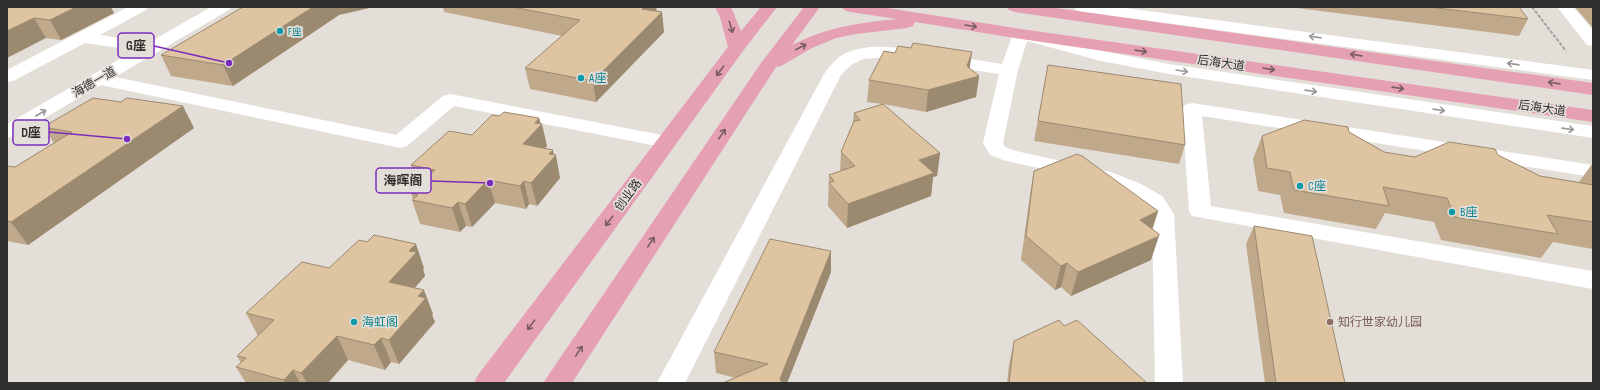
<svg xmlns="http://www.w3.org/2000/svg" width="1600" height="390" viewBox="0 0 1600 390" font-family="'Sofia Sans Condensed','Noto Sans SC',sans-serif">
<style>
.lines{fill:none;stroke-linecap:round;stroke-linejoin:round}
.path{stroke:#a6a29e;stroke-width:2;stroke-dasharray:3.5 1.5;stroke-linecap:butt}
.minor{fill:#fff;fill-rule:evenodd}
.major{fill:#e5a0b2;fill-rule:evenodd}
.wall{fill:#bfa98a}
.shaded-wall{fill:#9b8970}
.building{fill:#dec4a0;stroke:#9b8970}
.oneway{stroke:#795c62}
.oneway2{stroke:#989796}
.culture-dot{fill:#0f9aa8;stroke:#e4ded9;stroke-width:1.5}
.education-dot{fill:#8d6e63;stroke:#e4ded9;stroke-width:1.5}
.labels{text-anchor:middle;stroke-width:3.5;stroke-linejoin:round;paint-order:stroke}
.far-culture-label{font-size:10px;fill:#0d838f;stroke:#e4ded9;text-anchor:start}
.street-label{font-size:12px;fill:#312f2d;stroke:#e4ded9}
.culture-label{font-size:12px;fill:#0d838f;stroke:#e4ded9;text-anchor:start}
.education-label{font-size:12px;fill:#785e54;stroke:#e4ded9;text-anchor:start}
.leader{fill:none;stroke:#7b2cbf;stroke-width:1.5}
.callout-dot{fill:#7b2cbf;stroke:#e4ded9;stroke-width:1.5}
.callout{fill:#e4ded9;stroke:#7b2cbf;stroke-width:1.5}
.callout-label{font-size:13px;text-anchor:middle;font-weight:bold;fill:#312f2d}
</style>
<rect width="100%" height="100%" fill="#e4ded9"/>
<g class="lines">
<polyline class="path" points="1532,7 1566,51"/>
<g class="minor">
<polygon points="128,7 148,7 146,10 100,35 140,41 143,45 141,47 211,7 231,7 229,10 115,77 396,135 443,96 450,94 667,136 674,138 677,142 674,146 667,148 454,106 407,146 400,148 101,85 14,136 7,138 7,124 137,49 134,50 85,43 13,81 7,82 7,70"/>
<polygon points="1074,7 1118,7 1593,70 1593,80 1082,12 1076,10"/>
<polygon points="1557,7 1573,7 1593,30 1593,46 1587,45"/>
<path d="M1021,29L1103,51L1169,64L1593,126V138L1169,74L1101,61L1027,41L1018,70L1003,143L1005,147L1016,151L1111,172L1141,184L1162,196L1174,214L1183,383H1155L1152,214C1129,181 1041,170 1003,160L990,155L983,143L999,74L888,57L863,59L851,65L841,75L685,383H657L824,74C830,66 837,57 846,53C874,41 906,49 935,54C957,57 980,60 1002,64L1013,34L1015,30Z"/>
<polygon points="1192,103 1593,165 1593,177 1202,116 1211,206 1593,271 1593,289 1192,216 1189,211 1182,109 1185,105"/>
</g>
<g class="major">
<polygon points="715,7 731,7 741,31 761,7 777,7 743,51 504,383 474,383 478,375 728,47 720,17"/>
<path d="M804,7H820L792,45C827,27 858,23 897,19L850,12L844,10L842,7H881L1021,29L1593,110V122L1021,39L915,22L913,26L907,28L856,34L836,38L812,48L781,66L776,67L572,383H543L761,63Z"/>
<polygon points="1007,7 1049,7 1593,83 1593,95 1015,12 1009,10"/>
</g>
</g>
<g class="wall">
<polygon points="7,7 114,13 61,40 46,38"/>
<polygon points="443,7 656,7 657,11 664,32 596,102 530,89 525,68 562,36 444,12"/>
<polygon points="1289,7 1519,7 1528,19 1519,36"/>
<polygon points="1575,7 1593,7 1593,28"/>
<polygon points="339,15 233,86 171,76 161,55"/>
<polygon points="911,48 972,52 969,69 979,76 976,97 926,112 883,104 940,153 937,176 933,177 931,196 847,228 828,206 829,175 840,172 841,152 853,123 854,113 882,104 867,102 869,80"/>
<polygon points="1048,65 1185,145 1179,164 1034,141"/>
<polygon points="539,118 547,146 545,148 554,155 560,178 537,206 529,204 526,209 495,203 472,227 466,226 460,232 420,224 412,200 413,199 411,193 418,186 411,165 472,135"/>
<polygon points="43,127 194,128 28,245 7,241 7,166 15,167 54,143"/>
<polygon points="1349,132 1384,152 1415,157 1498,155 1540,176 1579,182 1592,164 1593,164 1593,249 1553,242 1541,258 1441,240 1434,222 1385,213 1376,229 1284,213 1280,195 1258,191 1253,159 1262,136"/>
<polygon points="1034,171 1158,211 1152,229 1151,260 1071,296 1061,287 1055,290 1021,260 1030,194"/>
<polygon points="1254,226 1345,383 1265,383 1246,244"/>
<polygon points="831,251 831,272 787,383 725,383 725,382 736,378 716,373 714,352"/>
<polygon points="329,268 424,268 423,269 425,276 415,288 433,314 432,315 435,322 399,364 391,362 385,370 348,360 328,383 246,383 236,367 241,363 237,356 258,336 246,313"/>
<polygon points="1014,341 1147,383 1007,383 1009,365"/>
</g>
<g class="shaded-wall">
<polygon points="76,7 111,7 114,13 61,40 50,20"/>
<polygon points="313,7 374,7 339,15 233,86 223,65"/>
<polygon points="645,7 656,7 657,17 662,12 664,32 596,102 593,81 642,9"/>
<polygon points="34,18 46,38 7,58 7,31"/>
<polygon points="972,52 969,73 979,76 976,97 926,112 928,90 967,66"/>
<polygon points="183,106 194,128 28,245 11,222"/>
<polygon points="539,118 541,125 542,124 547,146 528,167 523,144 535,123"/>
<polygon points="553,150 554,157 556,155 560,178 537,206 531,183 549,154"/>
<polygon points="940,153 937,176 933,177 931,196 847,228 848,204 919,160"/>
<polygon points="488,180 495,203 472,227 465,204"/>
<polygon points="524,181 529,204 526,209 520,186"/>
<polygon points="458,202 466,226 460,232 452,208"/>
<polygon points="1158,211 1151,234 1140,220"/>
<polygon points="1159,236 1151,260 1071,296 1078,272"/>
<polygon points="416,244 424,268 423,269 425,276 398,306 389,282 409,251"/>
<polygon points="831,251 831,272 787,383 780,383 780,379"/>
<polygon points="1067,263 1061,287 1055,290 1061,266"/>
<polygon points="424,290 433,314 432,315 435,322 399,364 389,340 418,296"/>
<polygon points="337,336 348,360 328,383 307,383 301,373"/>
<polygon points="381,338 391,362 385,370 374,345"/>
<polygon points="293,370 300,383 285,383 284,380"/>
</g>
<g class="building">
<polygon points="7,7 76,7 50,20 34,18 7,31"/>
<polygon points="243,7 313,7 223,65 161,55"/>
<polygon points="513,7 645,7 642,9 662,12 593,81 525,68 580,20"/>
<polygon points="1429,7 1519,7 1528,19"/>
<polygon points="913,43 972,52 967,66 979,76 928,90 869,80 884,51 895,53 898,46 911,48"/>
<polygon points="1048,65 1181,84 1185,145 1038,121"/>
<polygon points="93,98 121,102 127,98 183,106 11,222 7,221 7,166 15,167 72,132 43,127"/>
<polygon points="883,104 940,153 919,160 934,173 848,204 829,183 834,181 829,175 855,166 841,152 854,121 860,120 854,113"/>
<polygon points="504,112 539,118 535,123 542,124 523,144 553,150 549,154 556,155 531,183 524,181 520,186 488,180 465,204 458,202 452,208 412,200 418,195 411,193 435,170 411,165 449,131 472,135 492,115 499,116"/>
<polygon points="1304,120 1348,127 1349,132 1384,152 1415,157 1449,142 1495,149 1498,155 1540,176 1593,185 1593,222 1547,215 1558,234 1455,217 1447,198 1383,187 1389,206 1294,190 1290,172 1267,168 1262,136"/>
<polygon points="1077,154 1082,156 1158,211 1140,220 1159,234 1159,236 1078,272 1067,263 1061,266 1026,236 1034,171"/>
<polygon points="1254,226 1312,236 1345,383 1276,383"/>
<polygon points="374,235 416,244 409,251 417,252 389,282 424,290 418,296 426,298 389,340 381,338 374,345 337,336 301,373 293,370 284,380 236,367 246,358 237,356 274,320 246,313 302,262 329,268 359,240 367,242"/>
<polygon points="770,239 831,251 780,379 782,383 725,383 725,382 768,364 714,352"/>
<polygon points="1059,320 1064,326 1077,320 1147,383 1009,383 1014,341"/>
</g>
<defs><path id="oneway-shaft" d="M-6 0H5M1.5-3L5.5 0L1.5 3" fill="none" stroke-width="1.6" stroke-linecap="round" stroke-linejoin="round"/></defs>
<g class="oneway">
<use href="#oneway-shaft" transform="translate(971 26) rotate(9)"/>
<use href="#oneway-shaft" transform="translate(731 27) rotate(73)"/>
<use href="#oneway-shaft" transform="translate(801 47) rotate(-27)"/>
<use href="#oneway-shaft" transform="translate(1141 51) rotate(8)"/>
<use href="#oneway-shaft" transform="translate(1356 55) rotate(-172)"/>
<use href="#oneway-shaft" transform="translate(1269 69) rotate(8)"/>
<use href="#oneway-shaft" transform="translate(720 71) rotate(127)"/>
<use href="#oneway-shaft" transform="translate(1554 83) rotate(-172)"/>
<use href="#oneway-shaft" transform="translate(1398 88) rotate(8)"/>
<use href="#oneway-shaft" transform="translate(722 134) rotate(-56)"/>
<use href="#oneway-shaft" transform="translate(609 221) rotate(127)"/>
<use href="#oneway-shaft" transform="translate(651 242) rotate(-56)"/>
<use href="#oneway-shaft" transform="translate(531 325) rotate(127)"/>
<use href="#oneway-shaft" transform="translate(579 351) rotate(-56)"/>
</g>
<g class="oneway2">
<use href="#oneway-shaft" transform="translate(1315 37) rotate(-172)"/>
<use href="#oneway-shaft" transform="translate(1513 64) rotate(-172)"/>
<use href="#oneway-shaft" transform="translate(1182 71) rotate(9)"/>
<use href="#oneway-shaft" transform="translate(1311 91) rotate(8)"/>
<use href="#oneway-shaft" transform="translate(1439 110) rotate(8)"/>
<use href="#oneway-shaft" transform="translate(41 113) rotate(-30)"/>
<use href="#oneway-shaft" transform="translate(1568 129) rotate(8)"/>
</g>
<g class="culture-dot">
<circle cx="280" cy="31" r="4"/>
<circle cx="581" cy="78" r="4"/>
<circle cx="1300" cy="186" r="4"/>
<circle cx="1452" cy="212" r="4"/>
<circle cx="354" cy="322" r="4"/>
</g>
<circle class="education-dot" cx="1330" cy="322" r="4"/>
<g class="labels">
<g class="far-culture-label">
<text x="288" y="35">F座</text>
</g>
<g class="street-label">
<text transform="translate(1221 63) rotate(8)" y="4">后海大道</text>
<text transform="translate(94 82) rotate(-30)" y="4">海德一道</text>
<text transform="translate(1542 108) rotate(8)" y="4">后海大道</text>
<text transform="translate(628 195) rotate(-53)" y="4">创业路</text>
</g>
<g class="culture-label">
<text x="589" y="82">A座</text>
<text x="1308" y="190">C座</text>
<text x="1460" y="216">B座</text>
<text x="362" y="326">海虹阁</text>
</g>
<g class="education-label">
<text x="1338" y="326">知行世家幼儿园</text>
</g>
</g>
<path class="leader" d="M229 63L154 46M127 139L49 132M490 183L431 181"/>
<g class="callout-dot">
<circle cx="229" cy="63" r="4"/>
<circle cx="127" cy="139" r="4"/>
<circle cx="490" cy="183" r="4"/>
</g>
<g class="callout">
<rect x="118" y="33" width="36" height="25" rx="4"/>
<rect x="13" y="120" width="36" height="25" rx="4"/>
<rect x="376" y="168" width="55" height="25" rx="4"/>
</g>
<g class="callout-label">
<text x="136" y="50">G座</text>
<text x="31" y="137">D座</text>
<text x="403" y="185">海晖阁</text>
</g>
<rect width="1600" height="390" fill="none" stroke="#312f2d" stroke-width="16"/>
</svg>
